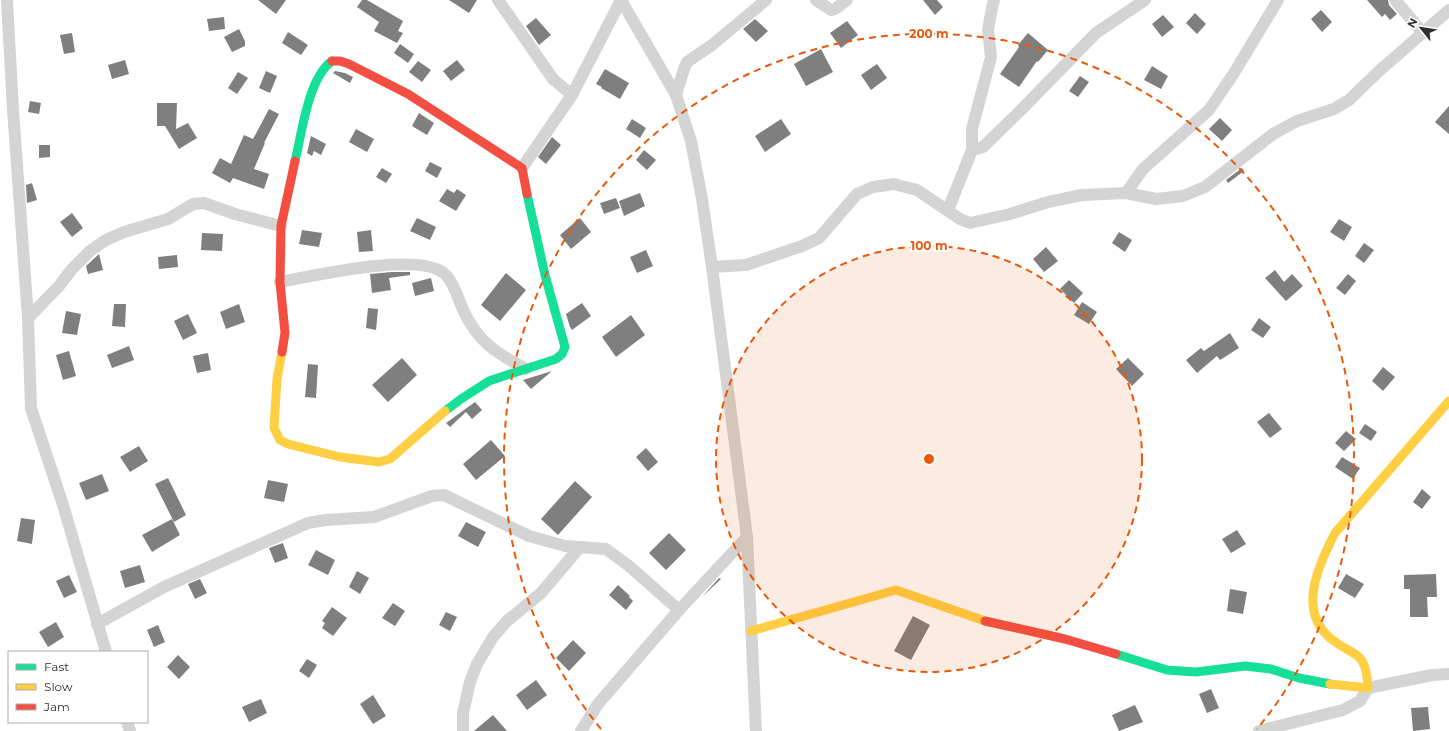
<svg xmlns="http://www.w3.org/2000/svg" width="1449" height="731" viewBox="0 0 1449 731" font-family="Montserrat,sans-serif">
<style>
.building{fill:#7f7f7f}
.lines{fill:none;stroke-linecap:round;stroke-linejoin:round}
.street{stroke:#d4d4d4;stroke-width:12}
.fast{stroke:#16e098;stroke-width:9}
.slow{stroke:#ffcf43;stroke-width:9}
.jam{stroke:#f24e42;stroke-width:9}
.ring{fill:none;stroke:#e8590c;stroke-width:2;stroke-dasharray:7 5}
.centre{fill:#e8590c;stroke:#fff;stroke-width:2}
.ring-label{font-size:12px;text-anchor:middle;font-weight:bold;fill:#e8590c;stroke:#fff;stroke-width:4;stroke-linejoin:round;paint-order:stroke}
</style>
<rect width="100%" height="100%" fill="#fff"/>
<g class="building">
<polygon points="258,0 286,0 276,14"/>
<polygon points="362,0 367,0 403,21 398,31 403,33 397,43 374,31 379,22 357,7"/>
<polygon points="449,0 477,0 469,13"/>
<polygon points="923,0 937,0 943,7 935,15"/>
<polygon points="1367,0 1388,0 1389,5 1397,14 1390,20 1385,14 1382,17"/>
<polygon points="1321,10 1332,22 1322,32 1311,19"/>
<polygon points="1195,13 1206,24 1197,34 1186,23"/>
<polygon points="1163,15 1174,27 1162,37 1152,24"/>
<polygon points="224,17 225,29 209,31 207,19"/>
<polygon points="536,18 551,35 539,45 526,26"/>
<polygon points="755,19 768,31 756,42 743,29"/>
<polygon points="847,21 858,35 841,48 830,33"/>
<polygon points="239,29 245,41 245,46 232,52 224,37"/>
<polygon points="288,32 308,45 301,55 282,43"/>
<polygon points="72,33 75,52 64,54 60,35"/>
<polygon points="1028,33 1048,50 1038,62 1037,61 1019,87 1000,74 1019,47 1018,45"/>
<polygon points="400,44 414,54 408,63 394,53"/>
<polygon points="821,49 833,72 806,86 794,64"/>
<polygon points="125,60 129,74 112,79 108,65"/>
<polygon points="457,60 465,70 451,81 443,71"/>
<polygon points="418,61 431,70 422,82 409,72"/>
<polygon points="877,64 887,78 871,90 861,75"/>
<polygon points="1152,66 1168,76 1161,89 1144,80"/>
<polygon points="605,69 629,83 620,99 601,88 602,87 596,84"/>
<polygon points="266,71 277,76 270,93 259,88"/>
<polygon points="335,71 345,73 353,77 350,83 333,73"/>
<polygon points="238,72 248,78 237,94 228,88"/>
<polygon points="1080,76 1089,82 1078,97 1069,91"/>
<polygon points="30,101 41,103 39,114 28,112"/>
<polygon points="157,103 177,103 176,129 188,123 197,138 179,149 165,126 157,126"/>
<polygon points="1449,106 1449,134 1435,122"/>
<polygon points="269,109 279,114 264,143 265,143 254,169 269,174 264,189 233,178 230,183 212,173 220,158 231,164 244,135 253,139"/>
<polygon points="419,113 434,123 427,135 412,126"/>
<polygon points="1220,118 1232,130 1222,141 1209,129"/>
<polygon points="632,119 646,128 640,138 626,129"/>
<polygon points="781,119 791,134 765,152 755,136"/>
<polygon points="356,129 374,139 367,152 349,142"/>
<polygon points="311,136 326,144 321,155 314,151 312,156 307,153"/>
<polygon points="552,137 561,145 546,164 538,157"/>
<polygon points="39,145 50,145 50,157 39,158"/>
<polygon points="644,150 656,160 647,170 636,160"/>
<polygon points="430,162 442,168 437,178 425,171"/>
<polygon points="382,168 392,174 386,183 376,177"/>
<polygon points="1242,168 1244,171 1228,183 1226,180"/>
<polygon points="32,183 37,200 27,203 26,185"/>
<polygon points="447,189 454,193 457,189 466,195 456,211 439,201"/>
<polygon points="640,193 645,206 624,216 619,201"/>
<polygon points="616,198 620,208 604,214 600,203"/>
<polygon points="72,213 83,228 72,237 60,222"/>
<polygon points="417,218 436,227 430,240 410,231"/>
<polygon points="580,218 591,232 571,249 560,235"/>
<polygon points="1339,219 1352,227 1344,241 1330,232"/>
<polygon points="302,230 322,233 319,247 299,244"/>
<polygon points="371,230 373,251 359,252 357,232"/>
<polygon points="1119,232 1132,240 1125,252 1112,243"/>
<polygon points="202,233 223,234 222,251 201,250"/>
<polygon points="1364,243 1374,250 1364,263 1355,256"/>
<polygon points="1046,247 1058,261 1044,272 1033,259"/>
<polygon points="646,250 653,266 637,273 630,257"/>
<polygon points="99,254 103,270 88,274 86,266"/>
<polygon points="177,255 178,267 159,269 158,257"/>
<polygon points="1275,270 1284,282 1292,274 1303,286 1286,301 1265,278"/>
<polygon points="392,272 410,272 410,275 389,278 391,290 372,293 370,274"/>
<polygon points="506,273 526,290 500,321 481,305"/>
<polygon points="1348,274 1356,281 1345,295 1336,288"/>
<polygon points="431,278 434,291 415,296 412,283"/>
<polygon points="1069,280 1083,293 1074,303 1060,289"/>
<polygon points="1082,302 1097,312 1089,324 1074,315"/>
<polygon points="582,303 591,316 572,330 570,327 566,314"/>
<polygon points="114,304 126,304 125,327 112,326"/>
<polygon points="239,304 245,322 226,329 220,312"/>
<polygon points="368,308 378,309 376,330 366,328"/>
<polygon points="66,311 81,314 77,335 62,333"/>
<polygon points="188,314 197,333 183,340 174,321"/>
<polygon points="631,315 645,335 616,357 602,337"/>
<polygon points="1259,318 1271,327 1263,338 1251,330"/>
<polygon points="1230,333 1239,348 1220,360 1217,356 1197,373 1186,360 1201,348 1204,351"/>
<polygon points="129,346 134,360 112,368 107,355"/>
<polygon points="69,351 76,376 63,380 56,355"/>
<polygon points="208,353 211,370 197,373 193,356"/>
<polygon points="402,358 417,375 388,402 372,385"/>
<polygon points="1128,358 1144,374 1132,386 1116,369"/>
<polygon points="308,364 318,365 316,398 305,397"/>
<polygon points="1383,367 1395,377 1383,391 1372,381"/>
<polygon points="552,371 531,389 523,380"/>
<polygon points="475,402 482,410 472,419 466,412 450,427 446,423"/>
<polygon points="1269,413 1282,429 1270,438 1257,422"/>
<polygon points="1365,424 1377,432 1371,441 1359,433"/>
<polygon points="1346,431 1356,439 1344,451 1335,443"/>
<polygon points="491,440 505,456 476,480 463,464"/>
<polygon points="139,446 148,461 130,472 120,457"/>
<polygon points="646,448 658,462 648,471 636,457"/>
<polygon points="1342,457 1360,468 1353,479 1335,467"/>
<polygon points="102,474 109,491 86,500 79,483"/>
<polygon points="168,478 186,515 174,522 155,484"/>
<polygon points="268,480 288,484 284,502 264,498"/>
<polygon points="575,481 592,497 558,535 541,519"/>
<polygon points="1422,489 1431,497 1422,509 1413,502"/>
<polygon points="21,518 35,520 32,544 17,541"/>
<polygon points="172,519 180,535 152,552 142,535"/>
<polygon points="466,522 486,532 478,547 458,536"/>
<polygon points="1237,530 1246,544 1231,553 1222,539"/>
<polygon points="669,533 686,550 666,570 649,553"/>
<polygon points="283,543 288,558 275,563 269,548"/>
<polygon points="316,550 335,560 328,575 308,565"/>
<polygon points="140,565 145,582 125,588 120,571"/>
<polygon points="357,571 369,578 360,594 349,587"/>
<polygon points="1346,574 1364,584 1355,598 1338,588"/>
<polygon points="1436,574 1437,597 1427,597 1428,617 1410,617 1410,589 1404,589 1404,575"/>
<polygon points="69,575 77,592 64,598 56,581"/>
<polygon points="719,578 721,579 702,597"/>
<polygon points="200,579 207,593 195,599 188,584"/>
<polygon points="618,585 630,596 629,597 633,601 626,610 609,595"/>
<polygon points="1230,589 1247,592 1243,614 1227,611"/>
<polygon points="393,603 405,611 395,626 382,618"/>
<polygon points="332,607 347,618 333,636 322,628 325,623 322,621"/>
<polygon points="446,612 457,617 450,631 439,625"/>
<polygon points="913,616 930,625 911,660 894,651"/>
<polygon points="56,622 64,637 48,647 39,632"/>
<polygon points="158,625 165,642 154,647 147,630"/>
<polygon points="573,640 586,653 569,671 556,658"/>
<polygon points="178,655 190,667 179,679 167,667"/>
<polygon points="307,659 317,665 309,678 299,671"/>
<polygon points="536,680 547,695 527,710 516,695"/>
<polygon points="1211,689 1219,708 1207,713 1199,694"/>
<polygon points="373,695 386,716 373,724 360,704"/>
<polygon points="261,699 267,713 249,722 242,707"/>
<polygon points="1135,705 1143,722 1119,731 1112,715"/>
<polygon points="1428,707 1430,729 1413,731 1411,708"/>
<polygon points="493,715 507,731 474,731"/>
</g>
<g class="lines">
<g class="street">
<polyline points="7,0 13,110 28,318 31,408 63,505 106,652"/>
<polyline points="498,0 553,79 572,95 621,0"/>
<polyline points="621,0 676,95 691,141 702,199 712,267 747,537 756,731"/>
<polyline points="816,0 831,10 835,9 847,0"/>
<polyline points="1395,0 1423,33"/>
<polyline points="676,95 684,69 687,62 712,45 766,0"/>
<polyline points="972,150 983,147 1022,109 1096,33 1145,0"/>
<polyline points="522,168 572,95"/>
<polyline points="1126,193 1143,169 1209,110 1234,73 1278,0"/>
<polyline points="948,210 972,150 972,129 991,57 988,30 992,8 994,0"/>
<polyline points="712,267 746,265 802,246 819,238 857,194 873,187 894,184 917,190 960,219 970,223 1010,214 1048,202 1082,195 1126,193 1156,199 1183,196 1205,187 1273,134 1297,121 1334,109 1349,100 1379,71 1449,10"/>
<path d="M280,282C312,276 423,250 446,275C455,285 458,298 463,310C478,342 496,353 526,369"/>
<polyline points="28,318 59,286 72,269 90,251 106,240 124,232 168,219 193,204 204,203 235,214 281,226"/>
<polyline points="97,624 164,587 308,523 325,520 374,517 432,496 444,495 529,536 565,546 606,549 629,566 679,610"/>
<polyline points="127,722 130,731"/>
<polyline points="463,731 463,713 470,682 477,664 493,637 507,621 541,593 580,547"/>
<polyline points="581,731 598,704 679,610 747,537"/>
<polyline points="1259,731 1343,710 1360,701 1368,688 1432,675 1449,674"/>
</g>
<g class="fast">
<path d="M295,161C302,133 308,78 332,61"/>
<polyline points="445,411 461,399 489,381 556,359 562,354 565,347 545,275 527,194"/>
<polyline points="1116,654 1167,670 1196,672 1245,666 1271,669 1299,678 1330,684"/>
</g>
<g class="slow">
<polyline points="282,352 277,379 274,428 280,440 288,444 340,457 379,462 390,459 445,411"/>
<polyline points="751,631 896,590 985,621"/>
<path d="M1330,684L1368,688C1366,649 1355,658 1330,638C1297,610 1319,564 1335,533L1449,401"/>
</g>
<g class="jam">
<polyline points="332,61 340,61 349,64 408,94 522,168 527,194"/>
<polyline points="282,352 285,333 280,282 281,226 295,161"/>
<polyline points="985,621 1065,639 1116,654"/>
</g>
</g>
<circle cx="929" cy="459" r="213" fill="#e8590c" fill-opacity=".12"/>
<g class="ring">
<circle cx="929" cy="459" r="213"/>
<path d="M601 729A425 425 0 1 1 1257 729"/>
</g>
<circle cx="929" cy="459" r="6" class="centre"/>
<g class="ring-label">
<text x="929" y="38">200 m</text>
<text x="929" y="250">100 m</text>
</g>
<rect x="8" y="651" width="140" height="72" fill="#ffffff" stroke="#acacac"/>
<rect x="16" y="664" width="20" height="6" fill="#16e098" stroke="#acacac"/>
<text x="44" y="671" font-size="12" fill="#2f2f2f">Fast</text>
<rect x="16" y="684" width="20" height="6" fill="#ffcf43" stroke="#acacac"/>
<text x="44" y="691" font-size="12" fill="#2f2f2f">Slow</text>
<rect x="16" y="704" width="20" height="6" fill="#f24e42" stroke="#acacac"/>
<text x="44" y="711" font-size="12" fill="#2f2f2f">Jam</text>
<g transform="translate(1421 28) rotate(300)" stroke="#ffffff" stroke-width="3" paint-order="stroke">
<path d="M0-3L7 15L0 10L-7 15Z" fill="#2f2f2f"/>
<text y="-6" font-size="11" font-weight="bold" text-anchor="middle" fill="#2f2f2f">N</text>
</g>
</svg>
